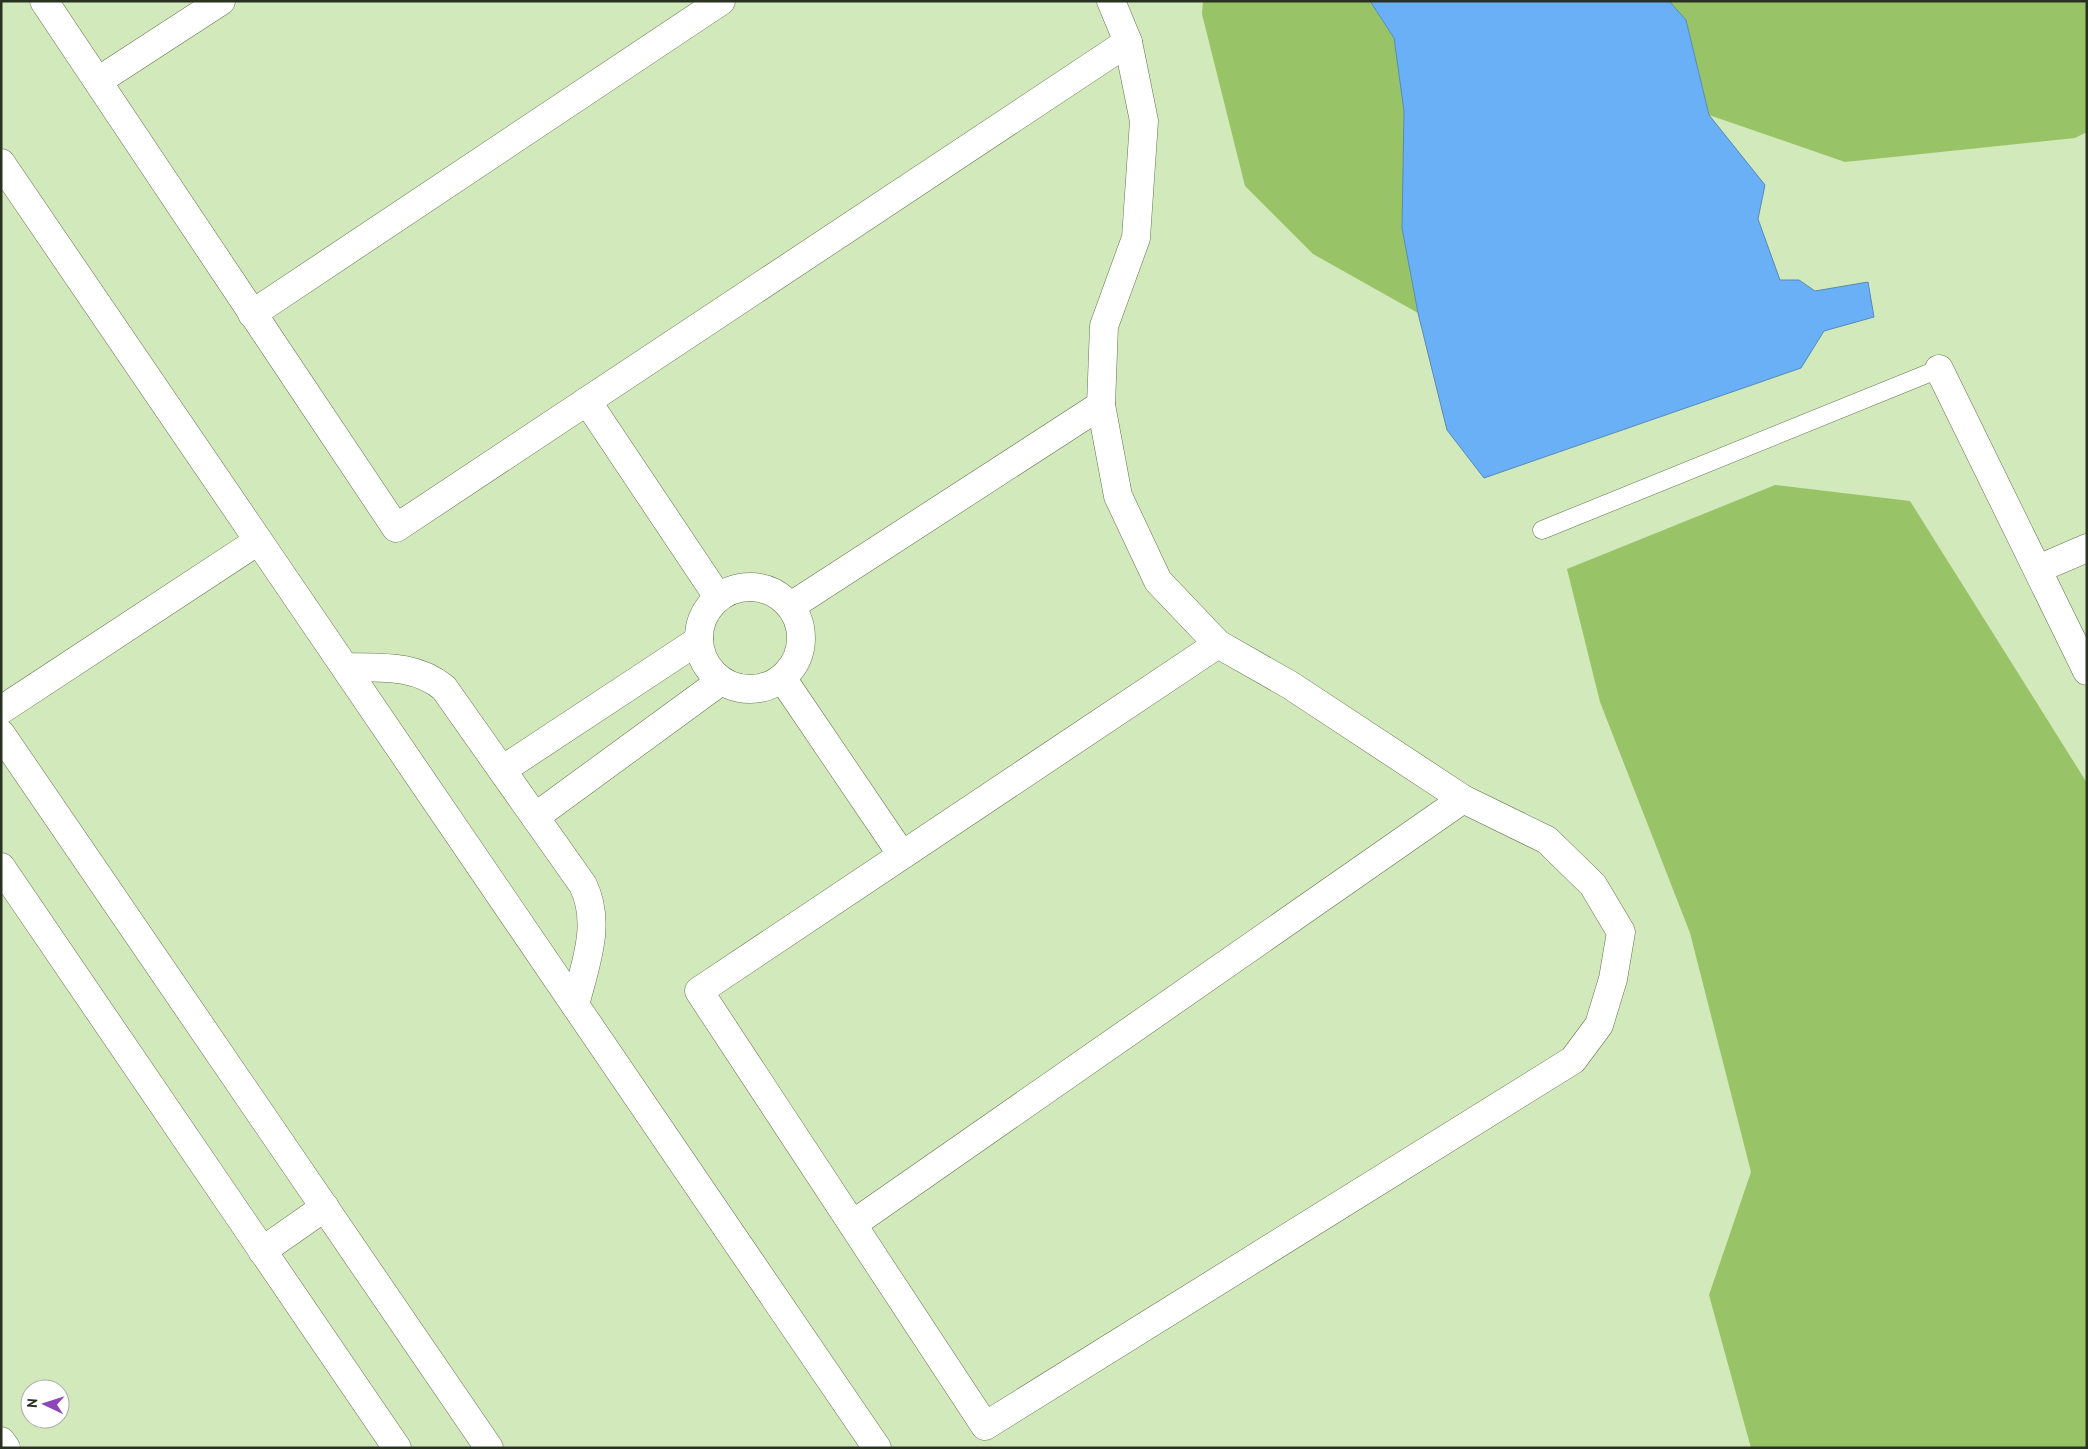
<svg xmlns="http://www.w3.org/2000/svg" width="2088" height="1449" viewBox="0 0 2088 1449" font-family="'PT Sans',sans-serif">
<style>
.green{fill:#98c467}
.water{fill:#6ab0f7;stroke:#568ab7}
.lines{fill:none;stroke-linecap:round;stroke-linejoin:round}
.lane-casing{stroke:#62764e;stroke-width:19}
.street-casing{stroke:#62764e;stroke-width:29}
.secondary-casing{stroke:#62764e;stroke-width:29}
.lane{stroke:#fff;stroke-width:18}
.street{stroke:#fff;stroke-width:28}
.secondary{stroke:#fff;stroke-width:28}
</style>
<rect width="100%" height="100%" fill="#d2e9bc"/>
<g class="green">
<polygon points="1203,1 1370,1 1394,38 1404,111 1402,228 1418,313 1313,254 1245,186 1202,14"/>
<polygon points="1669,1 2087,1 2087,132 2075,138 1845,162 1709,115 1686,20"/>
<polygon points="1775,485 1910,501 2087,783 2087,1448 1751,1448 1709,1295 1751,1172 1690,933 1600,702 1567,569"/>
</g>
<polygon class="water" points="1370,1 1669,1 1686,20 1709,115 1765,185 1758,219 1780,280 1799,280 1815,291 1868,282 1874,317 1824,331 1801,368 1484,478 1447,430 1418,313 1402,228 1404,111 1394,38"/>
<g class="lines">
<g class="lane-casing">
<polyline id="lane" points="1542,530 1939,369"/>
</g>
<g class="street-casing">
<g id="street">
<polyline points="44,1 396,528 1128,42"/>
<polyline points="1111,1 1128,42 1144,121 1136,238 1104,326 1101,405 1118,496 1158,581 1218,644 1290,685 1463,799 1547,840 1593,885 1621,932 1613,979 1599,1025 1573,1060 985,1426 699,991 1218,644"/>
<polyline points="98,81 221,1"/>
<polyline points="1,163 877,1448"/>
<polyline points="252,314 721,1"/>
<polyline points="1939,369 2087,671"/>
<polyline points="587,401 718,597"/>
<polyline points="2038,569 2087,548"/>
<circle cx="750" cy="638" r="51"/>
<polyline points="791,606 1101,405"/>
<path d="M345,667C380,668 415,664 444,688L583,885C602,924 585,965 575,1005"/>
<polyline points="782,678 902,855"/>
<polyline points="1,710 258,541"/>
<polyline points="502,770 699,640"/>
<polyline points="535,817 721,681"/>
<polyline points="853,1224 1463,799"/>
<polyline points="1,1441 6,1448"/>
</g>
</g>
<g class="secondary-casing">
<g id="secondary">
<polyline points="1,734 489,1448"/>
<polyline points="1,867 397,1448"/>
<polyline points="262,1251 325,1207"/>
</g>
</g>
<use href="#lane" class="lane"/>
<use href="#street" class="street"/>
<use href="#secondary" class="secondary"/>
</g>
<rect width="2088" height="1449" fill="none" stroke="#293221" stroke-width="5"/>
<g transform="translate(45 1404) rotate(274)"><circle r="24" fill="#ffffff" stroke="#a9ada6"/>
<path d="M0-4L9 19L0 12L-9 19Z" fill="#8d46b9"/>
<text y="-8" font-size="14" font-weight="bold" text-anchor="middle" fill="#293221">N</text>
</g>
</svg>
